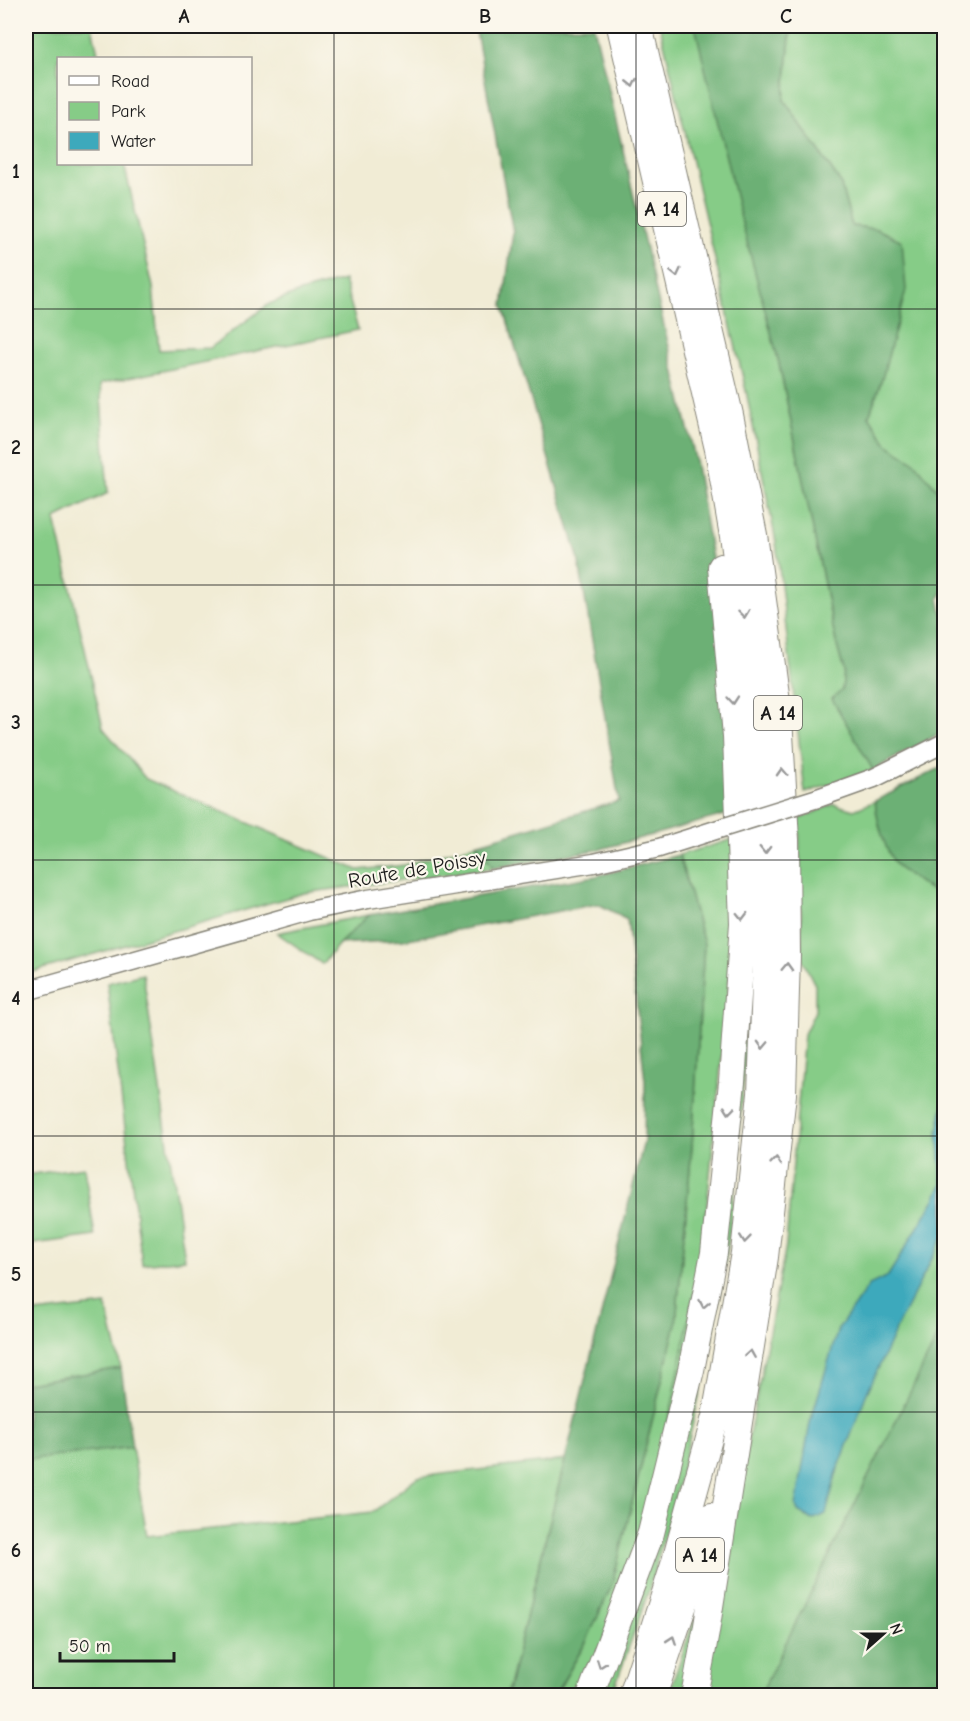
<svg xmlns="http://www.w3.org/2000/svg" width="970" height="1721" viewBox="0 0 970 1721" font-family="'Comic Neue',sans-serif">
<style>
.green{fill:#86cc87;stroke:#517452;stroke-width:1.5}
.forest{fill:#6cb074;stroke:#446648;stroke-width:1.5}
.water{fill:#3da9bc;stroke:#2c626c;stroke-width:1.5}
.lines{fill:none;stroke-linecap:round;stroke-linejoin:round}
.tertiary-casing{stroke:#868478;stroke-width:21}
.motorway-casing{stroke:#868478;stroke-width:28}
.tertiary{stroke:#fff;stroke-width:18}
.motorway{stroke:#fff;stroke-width:26}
.tertiary-bridge-casing{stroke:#868478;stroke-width:21;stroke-linecap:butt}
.tertiary-bridge{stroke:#fff;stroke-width:18}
.oneway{stroke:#999}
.grid{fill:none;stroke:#1c1c1c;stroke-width:1.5;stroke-opacity:0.55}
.labels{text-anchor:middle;stroke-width:4.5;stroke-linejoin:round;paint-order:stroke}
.shield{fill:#fbf7ec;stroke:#5f5e5a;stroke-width:1.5}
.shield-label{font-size:20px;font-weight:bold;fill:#1c1c1c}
.street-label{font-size:21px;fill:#1c1c1c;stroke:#fbf7ec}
.neatline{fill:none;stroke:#1c1c1c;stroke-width:2}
.grid-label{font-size:20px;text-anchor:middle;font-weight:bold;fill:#1c1c1c}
</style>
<rect width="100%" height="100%" fill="#fbf7ec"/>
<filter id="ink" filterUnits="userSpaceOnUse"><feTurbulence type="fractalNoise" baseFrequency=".0167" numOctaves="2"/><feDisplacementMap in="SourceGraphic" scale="12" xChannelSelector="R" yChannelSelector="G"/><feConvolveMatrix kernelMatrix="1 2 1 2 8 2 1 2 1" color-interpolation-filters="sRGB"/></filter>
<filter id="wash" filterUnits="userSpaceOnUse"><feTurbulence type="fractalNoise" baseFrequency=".008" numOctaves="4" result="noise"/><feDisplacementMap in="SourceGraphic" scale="24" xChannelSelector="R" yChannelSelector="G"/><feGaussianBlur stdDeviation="1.35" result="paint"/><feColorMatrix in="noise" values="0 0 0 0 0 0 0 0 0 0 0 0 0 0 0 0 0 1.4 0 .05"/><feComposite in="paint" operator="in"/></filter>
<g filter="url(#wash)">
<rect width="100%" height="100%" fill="#f1ecd5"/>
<g class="green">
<polygon points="26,26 92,26 99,58 58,58 58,164 124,164 153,287 159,350 210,348 269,304 300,292 344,280 358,330 100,384 108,493 55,519 103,728 146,779 358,870 405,865 476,844 494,868 304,893 26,974"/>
<polygon points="660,26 699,26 779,363 836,642 844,671 842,690 873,770 805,793 776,542 746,391"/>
<polygon points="791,26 944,26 944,495 935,487 915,463 887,444 869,416 882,379 877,229 852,226 840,182 784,100"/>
<path d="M875,801C877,820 885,854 899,868C911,878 926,886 938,895L944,890V1399L790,1695L703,1696L749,1435L786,1245L804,1034L815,1011V985L802,959L799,819L834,804L854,810Z"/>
<polygon points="734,839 734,933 697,1307 627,1583 581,1695 555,1696 586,1642 612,1585 676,1323 692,1146 704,944 679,855"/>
<polygon points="369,915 339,944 322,964 277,933"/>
<polygon points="143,974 185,1259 142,1264 107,983"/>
<polygon points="749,1011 731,1226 711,1344 680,1479 649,1590 612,1695 597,1696 633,1606"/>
<polygon points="84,1167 95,1236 26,1245 26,1175"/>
<polygon points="106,1305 121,1368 26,1383 26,1314"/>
<polygon points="132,1447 147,1536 373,1512 417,1477 565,1460 507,1695 26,1696 26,1460"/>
<polygon points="706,1584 684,1695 668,1696"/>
</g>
<g class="forest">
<polygon points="475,26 594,26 694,454 716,581 732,813 601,849 494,868 476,844 619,801 578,557 503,306 513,232"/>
<polygon points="695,26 791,26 784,100 840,182 852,226 877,229 902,241 906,290 882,379 869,416 887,444 915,463 935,487 944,495 944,590 939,598 944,621 944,731 873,770 832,699 842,690 844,671 836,642 779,363 737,204"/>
<path d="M944,766V850L941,852L944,862V890L939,895C926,886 911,878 899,868C885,854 877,820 875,801Z"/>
<polygon points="679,855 704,944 692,1146 676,1323 612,1585 586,1642 555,1695 507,1695 644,1141 645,1081 627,919 598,904 403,940 339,944 369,915 596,876"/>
<polygon points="944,1325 944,1695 760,1695 937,1338"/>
<polygon points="121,1368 132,1447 26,1460 26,1383"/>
</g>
<polygon class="water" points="944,1100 944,1235 898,1325 866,1395 836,1475 826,1514 812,1520 798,1511 796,1506 810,1423 838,1329 869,1285 888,1276 934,1201 942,1184 938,1131"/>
</g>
<g filter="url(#ink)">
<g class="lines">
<g class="tertiary-casing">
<g id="tertiary">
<polyline points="818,798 874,778 944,743"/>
<polyline points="26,991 309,911 368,899 594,863 659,848 725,827"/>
</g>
</g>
<g class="motorway-casing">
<g id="motorway">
<polyline points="620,26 718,449 734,542 757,718 765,842 766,956 761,1094 744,1253 715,1417 674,1565 632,1696"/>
<polyline points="639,26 730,415 754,535 779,716 786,840 787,956 783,1094 765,1257 706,1632 694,1696"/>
<polyline points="590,1696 651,1533 691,1370 714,1253 732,1082 743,923 736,736 721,567"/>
<polyline points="653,1696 695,1572 711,1516"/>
</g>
</g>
<use href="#tertiary" class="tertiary"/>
<use href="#motorway" class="motorway"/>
<g class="tertiary-bridge-casing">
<polyline id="tertiary-bridge" points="725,827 818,798"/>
</g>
<use href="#tertiary-bridge" class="tertiary-bridge"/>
</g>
<defs><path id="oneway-chevron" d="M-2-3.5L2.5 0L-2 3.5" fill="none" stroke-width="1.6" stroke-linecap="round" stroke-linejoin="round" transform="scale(1.5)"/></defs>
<g class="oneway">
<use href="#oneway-chevron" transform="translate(632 83) rotate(77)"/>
<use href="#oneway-chevron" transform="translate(676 273) rotate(77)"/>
<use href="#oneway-chevron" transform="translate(744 614) rotate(83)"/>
<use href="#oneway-chevron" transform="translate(733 700) rotate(85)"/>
<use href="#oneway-chevron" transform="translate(782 772) rotate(-93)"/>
<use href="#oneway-chevron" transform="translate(765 850) rotate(89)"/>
<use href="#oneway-chevron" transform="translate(742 916) rotate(89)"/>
<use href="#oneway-chevron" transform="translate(787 967) rotate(-88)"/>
<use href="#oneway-chevron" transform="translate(763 1045) rotate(92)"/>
<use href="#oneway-chevron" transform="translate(729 1110) rotate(96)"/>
<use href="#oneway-chevron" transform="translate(776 1161) rotate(-84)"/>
<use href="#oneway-chevron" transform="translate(745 1239) rotate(96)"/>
<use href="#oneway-chevron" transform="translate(704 1304) rotate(101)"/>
<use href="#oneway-chevron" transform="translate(750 1354) rotate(-81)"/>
<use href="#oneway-chevron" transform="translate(672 1640) rotate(-71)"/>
<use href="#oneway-chevron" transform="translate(601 1664) rotate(110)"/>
</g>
</g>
<path class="grid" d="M334,26V1696M636,26V1696M26,309H944M26,585H944M26,860H944M26,1136H944M26,1412H944"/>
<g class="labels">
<g class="shield">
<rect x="638" y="192" width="48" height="34" rx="4.5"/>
<rect x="754" y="696" width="48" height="34" rx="4.5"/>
<rect x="676" y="1538" width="48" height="34" rx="4.5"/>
</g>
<g class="shield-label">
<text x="662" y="216">A 14</text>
<text x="778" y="720">A 14</text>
<text x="700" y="1562">A 14</text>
</g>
<g class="street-label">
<text transform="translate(417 869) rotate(-10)" y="7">Route de Poissy</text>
</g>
</g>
<rect width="970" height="1721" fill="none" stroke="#fbf7ec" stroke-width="66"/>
<rect x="57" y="57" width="195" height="108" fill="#fbf7ec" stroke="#a29f99" stroke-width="1.5"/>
<rect x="69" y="76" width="30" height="9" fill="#ffffff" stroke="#a29f99" stroke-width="1.5"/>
<text x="111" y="87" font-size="18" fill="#1c1c1c">Road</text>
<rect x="69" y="102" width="30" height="18" fill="#86cc87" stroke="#a29f99" stroke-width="1.5"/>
<text x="111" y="117" font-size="18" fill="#1c1c1c">Park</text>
<rect x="69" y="132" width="30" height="18" fill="#3da9bc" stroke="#a29f99" stroke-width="1.5"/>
<text x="111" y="147" font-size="18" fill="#1c1c1c">Water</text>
<g transform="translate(883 1634) rotate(69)" stroke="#fbf7ec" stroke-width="4.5" paint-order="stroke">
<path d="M0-4.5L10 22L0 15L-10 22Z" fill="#1c1c1c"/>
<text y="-9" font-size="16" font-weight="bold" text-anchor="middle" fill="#1c1c1c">N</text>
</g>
<path d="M60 1652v9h114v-9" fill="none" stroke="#1c1c1c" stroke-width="3"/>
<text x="69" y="1652" font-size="18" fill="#1c1c1c" stroke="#fbf7ec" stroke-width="4.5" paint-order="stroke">50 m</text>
<rect x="33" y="33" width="904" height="1655" class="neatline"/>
<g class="grid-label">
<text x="184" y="23">A</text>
<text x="485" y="23">B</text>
<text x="786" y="23">C</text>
<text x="16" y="178">1</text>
<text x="16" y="454">2</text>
<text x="16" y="729">3</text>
<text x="16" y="1005">4</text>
<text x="16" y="1281">5</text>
<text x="16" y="1557">6</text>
</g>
</svg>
